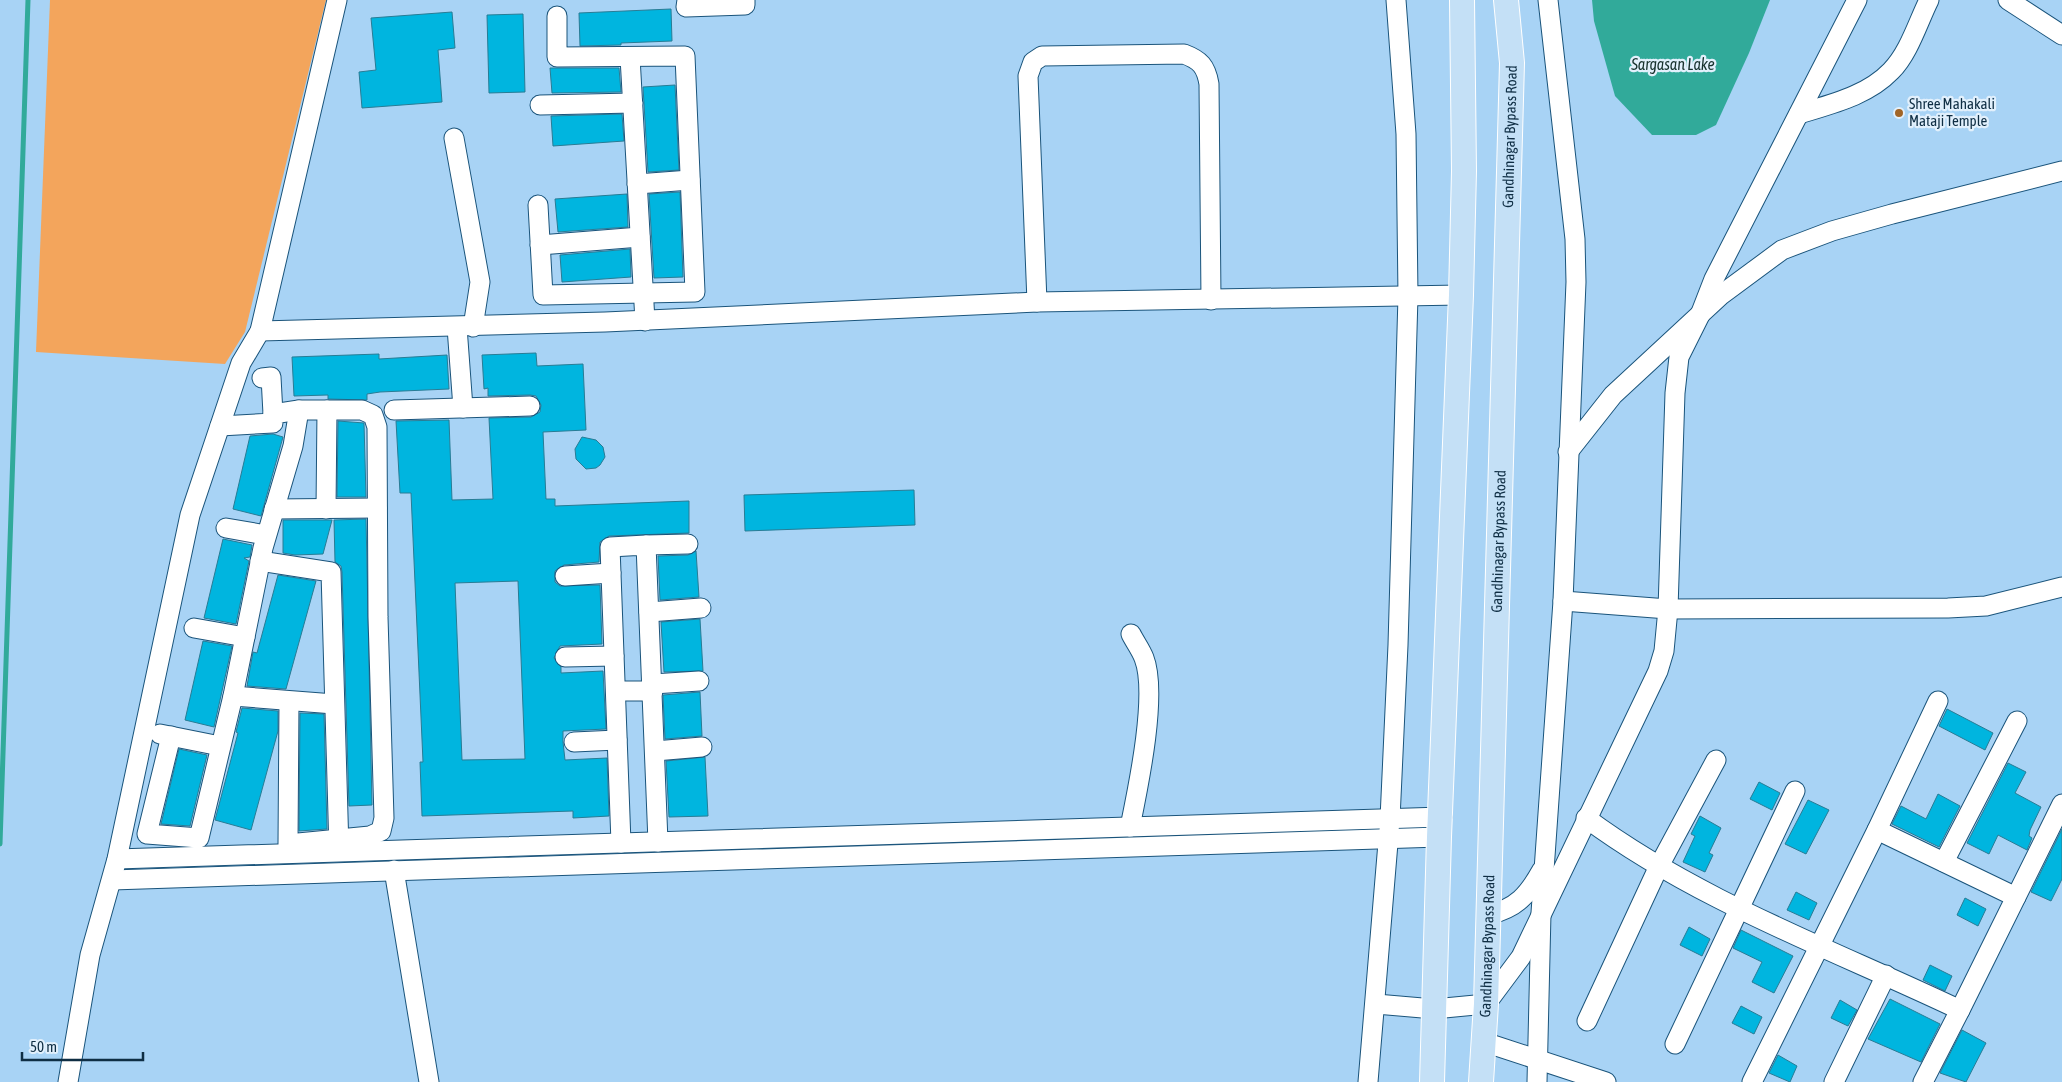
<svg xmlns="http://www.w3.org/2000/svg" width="2062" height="1082" viewBox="0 0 2062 1082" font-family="'Asap Condensed',sans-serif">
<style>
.green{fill:#f3a55c}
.water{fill:#31aa9a}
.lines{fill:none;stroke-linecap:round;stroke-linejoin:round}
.stream{stroke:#31aa9a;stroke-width:5}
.building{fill:#00b5df;stroke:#287c95;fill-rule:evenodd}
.minor-casing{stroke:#1a547b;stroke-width:21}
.major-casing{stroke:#fff;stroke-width:26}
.minor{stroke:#fff;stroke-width:19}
.major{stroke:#c4e0f6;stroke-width:24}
.poi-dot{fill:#a16527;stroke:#e2f0fc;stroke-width:2}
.labels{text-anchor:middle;stroke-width:4.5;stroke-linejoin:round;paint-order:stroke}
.poi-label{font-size:15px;fill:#0f2e44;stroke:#e2f0fc;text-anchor:start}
.street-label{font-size:15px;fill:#0f2e44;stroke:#e2f0fc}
.water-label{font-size:16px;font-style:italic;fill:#17312d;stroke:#e2f0fc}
</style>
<rect width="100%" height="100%" fill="#a8d3f5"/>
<polygon class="green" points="50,0 326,0 245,332 225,364 36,352"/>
<polygon class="water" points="1592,0 1770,0 1749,53 1716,125 1696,135 1652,135 1615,96 1594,21"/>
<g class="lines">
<polyline class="stream" points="0,844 28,0"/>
</g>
<g class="building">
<polygon points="671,9 672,41 621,43 621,45 580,46 579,13"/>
<polygon points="452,12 455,48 438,50 442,102 362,108 359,72 376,70 371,18"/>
<polygon points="523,14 525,92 489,93 487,15"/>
<polygon points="550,68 619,68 621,92 552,93"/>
<polygon points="675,85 679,170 648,172 643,87"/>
<polygon points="622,114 624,141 553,146 551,116"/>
<polygon points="680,192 683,277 654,278 649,194"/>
<polygon points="627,194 628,227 558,232 555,199"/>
<polygon points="630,249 631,277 562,282 560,255"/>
<path d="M536,353L537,366L583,364L586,430L543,432L546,499H555V506L689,501V533L609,536L600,542L599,562L564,565L555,571V582L560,586L600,585L602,644L560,646L554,658L561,667V673L603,671L606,729L563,731V742L565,760L607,758L609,816L573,818V811L422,816L420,762H423L411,493H400L396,421L449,420L452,500L493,499L489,418L531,417L540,412L541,405L536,396L530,395L488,396V388L484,389L482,355ZM518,581L525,759L462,760L455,583Z"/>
<polygon points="379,354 379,359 447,355 449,389 380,392 367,394 367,400 328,399 328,395 294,396 292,357"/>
<polygon points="338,421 364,423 366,497 337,497"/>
<polygon points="273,434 283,437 261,516 233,509 250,436"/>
<polygon points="582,437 596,440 603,447 605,457 600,465 596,468 586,469 576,459 575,449"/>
<polygon points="914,490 915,525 745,531 744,495"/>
<polygon points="366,519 372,805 349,806 342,572 341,566 335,562 334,520"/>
<polygon points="283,520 332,520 323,554 295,555 283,553"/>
<polygon points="223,539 252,545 250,557 244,558 249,561 236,624 204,618"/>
<polygon points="696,551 699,597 660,600 658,556 688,555"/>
<polygon points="278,575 316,581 286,689 247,686 253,652 257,653"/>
<polygon points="700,619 703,671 664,672 661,622"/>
<polygon points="203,641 232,646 214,727 185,720"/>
<polygon points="700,692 702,736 665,739 663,695"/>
<polygon points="242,708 278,711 278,731 251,830 215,820 238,733 236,732"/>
<polygon points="1947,709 1993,733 1985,750 1939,726"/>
<polygon points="300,713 324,714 327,829 299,831"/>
<polygon points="179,749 207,755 190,826 161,824"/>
<polygon points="705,757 708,816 669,817 666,761"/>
<polygon points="2008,763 2026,772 2015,793 2041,807 2030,830 2029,836 2032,838 2027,850 1998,835 1989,854 1967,843"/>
<polygon points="1759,782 1780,793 1772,810 1750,799"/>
<polygon points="1938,794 1960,806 1939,847 1892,824 1901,806 1926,819"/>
<polygon points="1808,800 1829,810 1806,854 1785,844"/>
<polygon points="1700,816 1721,828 1709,853 1713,855 1705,872 1683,862 1695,836 1691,834"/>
<polygon points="2062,829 2062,879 2051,901 2031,892"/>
<polygon points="1796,892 1817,903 1809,920 1787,910"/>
<polygon points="1965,898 1986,909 1978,926 1957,915"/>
<polygon points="1689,927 1710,939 1702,956 1680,945"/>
<polygon points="1741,930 1793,956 1774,993 1752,982 1762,962 1733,948"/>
<polygon points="1930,965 1952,976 1945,991 1923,980"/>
<polygon points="1890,999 1940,1024 1921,1062 1868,1039"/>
<polygon points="1840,1000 1857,1010 1848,1026 1831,1018"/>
<polygon points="1741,1006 1762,1017 1754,1034 1732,1023"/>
<polygon points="1962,1030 1986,1043 1966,1082 1940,1073"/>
<polygon points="1778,1055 1797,1066 1790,1082 1769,1073"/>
</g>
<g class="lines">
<g class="minor-casing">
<g id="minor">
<polyline points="687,0 686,7 745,5 745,0"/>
<polyline points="2008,0 2062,35"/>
<polyline points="630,57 645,321"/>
<polyline points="540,105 633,103"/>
<path d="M1799,114C1831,104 1867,96 1891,71C1909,53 1918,22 1929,0"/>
<polyline points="454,138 480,282 473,327"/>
<polyline points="637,184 690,180"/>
<polyline points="538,205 543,295 695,292 685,56 557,57 557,16"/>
<polyline points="540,245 640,237"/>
<path d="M1037,302L1028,76L1033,62L1042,56L1184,54C1200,60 1206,66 1209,84L1211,300"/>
<polyline points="457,327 463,408"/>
<polyline points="260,331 605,322 1037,302 1461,295"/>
<polyline points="262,378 271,377 273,414"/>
<polyline points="394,410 530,406"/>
<polyline points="220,426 273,423 273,414 299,410"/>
<polyline points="1568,452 1613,395 1721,295 1782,250 1832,231 1892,214 2062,171"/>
<polyline points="274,509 377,508"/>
<polyline points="326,509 327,410"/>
<polyline points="226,528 266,535"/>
<polyline points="646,545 688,544"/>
<polyline points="260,561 331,572 339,850"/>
<polyline points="565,576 611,573"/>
<polyline points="1563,601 1668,609 1948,608 1986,606 2062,587"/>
<polyline points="649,612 701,608"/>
<polyline points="194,628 245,637"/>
<polyline points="565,657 614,656"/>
<polyline points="653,684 699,681"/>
<polyline points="616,691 653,691"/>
<polyline points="233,696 334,704"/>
<polyline points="160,734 220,746"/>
<polyline points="171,736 147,834 199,838 233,696 263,548 293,446 299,410 362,410 373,415 377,427 378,617 384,818 381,831 370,836 288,844 289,702"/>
<polyline points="574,742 617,740"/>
<polyline points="655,751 702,747"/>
<path d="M1586,818C1698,901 1834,950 1960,1010L2062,804"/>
<path d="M1130,827C1138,788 1158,694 1144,658C1141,650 1135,642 1131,634"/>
<polyline points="1877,830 2016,897"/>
<polyline points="621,843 610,547 646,545 658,842"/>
<polyline points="117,859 1442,817"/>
<polyline points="1944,862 2017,721"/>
<polyline points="394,870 429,1082"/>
<polyline points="112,880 1439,837"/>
<path d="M1488,915C1517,908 1528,895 1542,870"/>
<polyline points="1376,1004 1434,1009 1486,1004 1521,957 1658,671 1664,651 1668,609 1675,393 1679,357 1700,315 1714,279 1857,0"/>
<polyline points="1587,1021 1659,866 1716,760"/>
<polyline points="1484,1042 1606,1082"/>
<polyline points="1675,1044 1795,791"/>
<polyline points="68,1082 90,955 117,859 190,515 241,363 260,331 337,0"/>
<polyline points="1368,1082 1390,819 1398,645 1408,296 1406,134 1396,0"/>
<polyline points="1537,1082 1541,913 1563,601 1576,282 1575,239 1548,0"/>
<polyline points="1752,1082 1877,830 1938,701"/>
<polyline points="1834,1082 1886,975"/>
<polyline points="1923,1082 1960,1010"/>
</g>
</g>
<g class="major-casing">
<g id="major">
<polyline points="1432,1082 1439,837 1461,295 1464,171 1462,0"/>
<path id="s1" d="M1481,1082L1486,1004L1512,63L1506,0"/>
</g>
</g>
<use href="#minor" class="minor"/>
<use href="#major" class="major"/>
</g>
<circle class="poi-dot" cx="1899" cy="113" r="5"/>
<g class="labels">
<g class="poi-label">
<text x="1909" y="109">Shree Mahakali<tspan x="1909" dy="17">Mataji Temple</tspan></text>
</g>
<g class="street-label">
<text dy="5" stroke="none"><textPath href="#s1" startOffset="946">Gandhinagar Bypass Road</textPath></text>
<text dy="5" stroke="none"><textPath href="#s1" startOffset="541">Gandhinagar Bypass Road</textPath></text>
<text dy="5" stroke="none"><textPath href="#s1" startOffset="136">Gandhinagar Bypass Road</textPath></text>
</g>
<g class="water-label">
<text x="1673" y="70">Sargasan Lake</text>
</g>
</g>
<path d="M22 1052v8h121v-8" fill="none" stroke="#0f2e44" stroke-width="2.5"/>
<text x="30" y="1052" font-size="15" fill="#0f2e44" stroke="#e2f0fc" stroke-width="4" paint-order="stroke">50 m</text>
</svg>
